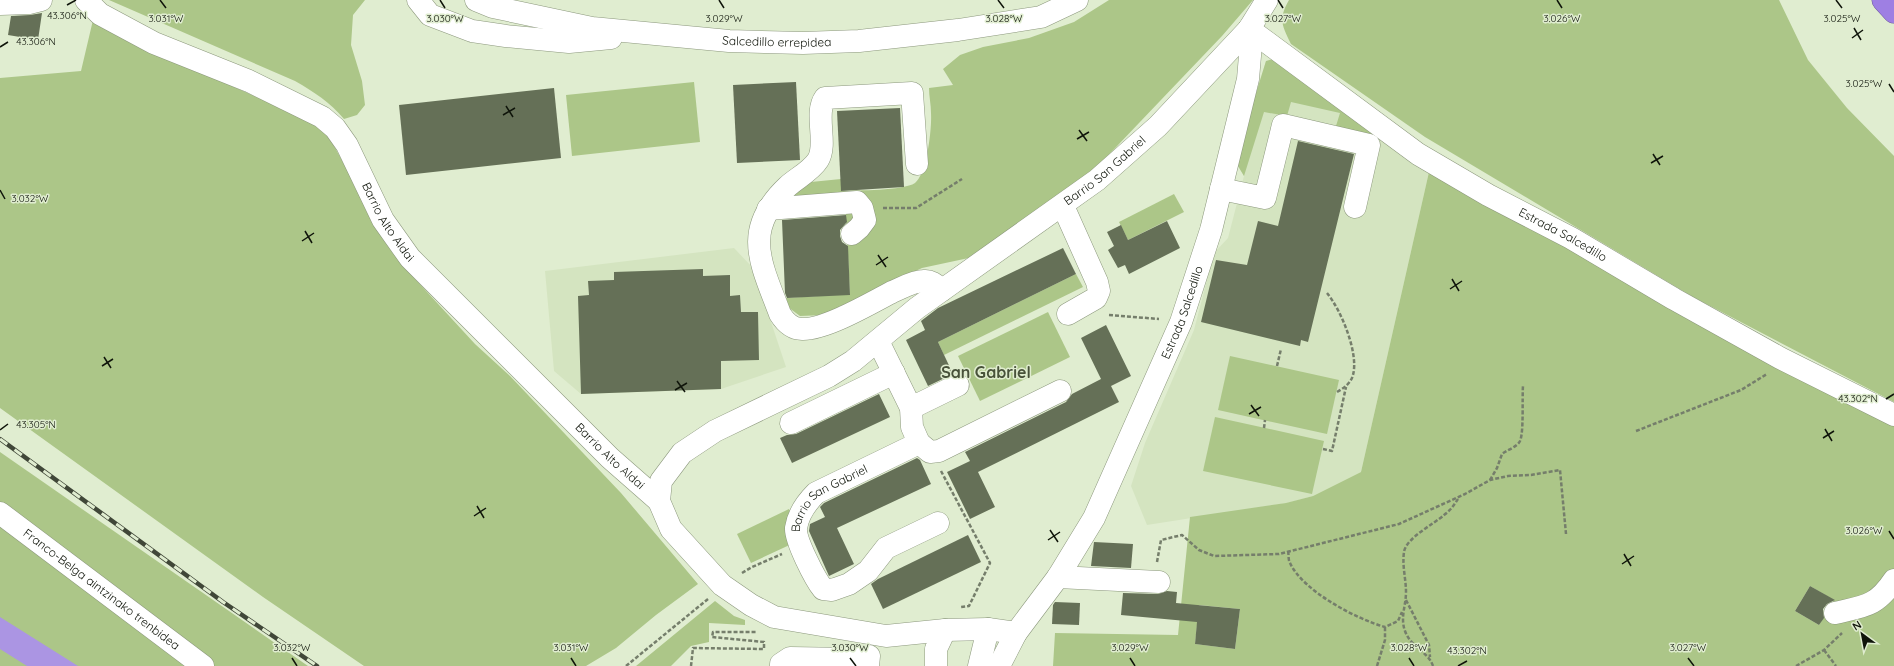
<svg xmlns="http://www.w3.org/2000/svg" width="1894" height="666" viewBox="0 0 1894 666" font-family="Quicksand,sans-serif">
<style>
.built{fill:#d4e4c0}
.green{fill:#acc688;fill-rule:evenodd}
.water{fill:#ab95e3}
.building{fill:#657057}
.lines{fill:none;stroke-linecap:round;stroke-linejoin:round}
.minor-casing{stroke:#8c987d;stroke-width:23}
.highway-casing{stroke:#6c5a97;stroke-width:23}
.path{stroke:#757e6b;stroke-width:2.5;stroke-dasharray:4 2;stroke-linecap:butt}
.minor{stroke:#fff;stroke-width:22}
.highway{stroke:#9e7fe3;stroke-width:22}
.rail-casing{stroke:#404738;stroke-width:4.5}
.rail{stroke:#e0edd0;stroke-width:3;stroke-dasharray:9;stroke-linecap:butt}
.ticks{fill:none;stroke:#0f140a;stroke-width:1.5}
.labels{text-anchor:middle;stroke-width:3;stroke-linejoin:round;paint-order:stroke}
.street-label{font-size:12px;fill:#0f140a;stroke:#e0edd0}
.district-label{font-size:16px;font-weight:bold;fill:#48523a;stroke:#e0edd0}
.ticks-label{font-size:10px;text-anchor:middle;fill:#0f140a;stroke:#e0edd0;stroke-width:3;stroke-linejoin:round;paint-order:stroke}
</style>
<rect width="100%" height="100%" fill="#e0edd0"/>
<g class="built">
<polygon points="1266,61 1429,172 1361,472 1313,496 1287,503 1147,525 1131,486 1145,443 1194,330 1214,253 1228,238 1244,176 1235,161"/>
<polygon points="734,248 753,268 786,367 721,389 581,394 554,371 545,271"/>
</g>
<g class="green">
<path d="M109,0H365L353,15L351,45L362,81L365,105L357,115L344,119C330,102 314,92 295,81Z"/>
<path d="M1109,0H1253L1222,36L1098,166L978,256L922,268L825,315L800,316L788,307L786,298L850,294L845,198L791,200L792,196L811,182L841,179L842,191C857,190 903,191 915,183C927,174 932,128 931,113C931,105 929,96 929,88L953,85L943,69L960,55L983,47L1029,38L1074,22Z"/>
<path d="M1289,0H1779L1808,60L1847,108L1894,156V402L1693,297L1425,137L1291,44C1282,26 1278,19 1289,0Z"/>
<polygon points="93,20 153,51 308,120 328,135 392,251 416,280 475,344 510,376 621,493 698,584 656,615 616,648 586,666 364,666 263,597 0,408 0,78 81,71"/>
<polygon points="1273,59 1381,137 1336,126 1340,113 1291,102 1287,116 1264,112 1244,176 1235,161 1266,61"/>
<polygon points="694,82 700,142 572,156 566,95"/>
<path d="M1429,172L1894,422V666H1053L1055,633L1178,635L1190,517L1286,503L1313,496L1361,472ZM1810,586L1834,600L1819,625L1795,611ZM1199,605L1240,609L1235,649L1195,644Z"/>
<polygon points="1174,194 1184,212 1128,240 1119,222"/>
<polygon points="1076,274 1083,287 944,355 938,342"/>
<polygon points="1048,312 1070,357 980,401 958,356"/>
<polygon points="1230,356 1339,380 1327,434 1218,410"/>
<polygon points="1215,417 1324,441 1312,494 1203,471"/>
<polygon points="0,452 308,666 0,666"/>
<polygon points="789,509 795,524 796,542 751,563 737,534"/>
<polygon points="715,601 734,616 745,620 745,625 709,623 709,642 691,646 671,666 636,666"/>
</g>
<polygon class="water" points="0,617 78,666 27,666 0,649"/>
<g class="building">
<polygon points="42,13 38,40 8,35 11,16 30,15"/>
<polygon points="796,82 800,160 737,163 733,85"/>
<polygon points="554,88 561,158 406,175 399,105"/>
<polygon points="900,108 904,187 841,191 837,111"/>
<polygon points="1298,141 1354,154 1308,342 1301,340 1300,346 1201,322 1216,260 1247,265 1258,221 1278,226"/>
<polygon points="846,215 847,222 840,230 840,236 842,242 848,246 850,295 787,298 785,293 782,220"/>
<polygon points="1167,221 1180,248 1129,274 1125,265 1118,268 1108,250 1114,246 1107,232 1121,225 1128,240"/>
<polygon points="1063,248 1076,274 938,342 953,374 928,386 906,340 925,330 921,321 938,308"/>
<polygon points="703,269 703,276 730,275 730,296 740,295 741,312 758,312 759,360 721,361 721,389 581,394 578,296 589,295 588,281 614,280 614,272"/>
<polygon points="1106,325 1131,376 1111,386 1119,402 978,472 995,507 970,519 947,472 970,461 965,452 1066,402 1072,394 1101,379 1081,338"/>
<polygon points="879,394 890,417 792,463 780,438 787,435 796,434"/>
<polygon points="917,458 920,460 931,484 837,528 854,564 829,576 809,531 810,524 825,517 820,507 824,503"/>
<polygon points="968,535 981,562 883,609 871,584 878,579"/>
<polygon points="1094,542 1133,544 1131,568 1091,566"/>
<polygon points="1810,586 1835,600 1827,604 1823,609 1824,618 1819,625 1795,611"/>
<polygon points="1167,591 1177,592 1176,603 1240,609 1235,649 1195,644 1197,622 1121,615 1123,593 1158,594"/>
<polygon points="1055,602 1080,603 1079,625 1052,624 1053,605"/>
</g>
<g class="lines">
<g class="minor-casing">
<g id="minor">
<path id="s1" d="M86,0L100,14L154,43L249,81L322,117L335,128L347,145L383,220L410,258L610,458L659,501"/>
<polyline points="418,0 430,15 472,31 506,36 569,42 611,38"/>
<path id="s2" d="M476,0L493,7L592,28L729,41L803,43L859,41L958,30L1041,17L1077,0"/>
<polyline points="0,4 29,3 41,0"/>
<path id="s3" d="M1249,29L1418,154L1488,195L1571,238L1674,299L1780,358L1894,415"/>
<path d="M917,164L912,93L825,98C814,113 828,144 818,160C811,171 797,178 788,186C741,230 761,263 780,314C785,322 792,329 802,329C825,330 871,303 892,292C902,288 913,281 924,281C931,280 937,286 942,290"/>
<polyline points="1221,189 1265,198 1283,125 1369,145 1355,207"/>
<polyline points="1063,206 1097,282 1099,291 1096,298 1068,314"/>
<polyline points="768,209 857,202 862,208 865,220 859,228 852,234"/>
<polyline points="878,341 911,408 912,427 919,443"/>
<polyline points="911,408 958,385"/>
<polyline points="791,423 894,373"/>
<path id="s4" d="M0,513L203,666"/>
<path id="s5" d="M938,523L886,548L868,571L849,584L832,590L823,589C815,579 795,540 796,528C798,515 807,502 816,493L919,443L930,452L939,451L1060,391"/>
<polyline points="1058,577 1159,582"/>
<path d="M1835,613C1864,606 1876,607 1894,580"/>
<path id="s6" d="M1016,633L988,629L945,630L886,636L774,617L751,605L722,585L671,529L659,501L661,481L682,453L715,431L829,376L853,361L917,308L1097,180L1158,126L1249,29L1267,0"/>
<polyline points="781,666 781,664 790,658 849,659 869,656 868,666"/>
<polyline points="936,666 936,649 945,630"/>
<polyline points="979,666 988,629"/>
<path id="s7" d="M999,666L1016,633L1058,577L1094,518L1181,322L1211,230L1248,79L1251,44L1249,29"/>
</g>
</g>
<g class="highway-casing">
<polyline id="highway" points="1883,0 1894,12"/>
</g>
<g class="path">
<polyline points="883,208 916,208 962,179"/>
<path d="M1327,293C1341,310 1359,353 1353,375C1351,383 1344,388 1337,392"/>
<polyline points="1109,315 1159,319"/>
<polyline points="1277,366 1281,349"/>
<polyline points="1264,428 1265,420"/>
<polyline points="1636,431 1741,390 1767,374"/>
<polyline points="1323,449 1332,451 1346,387"/>
<polyline points="941,471 990,563 969,606 961,607"/>
<path d="M1490,480L1497,468L1502,454C1507,450 1517,447 1520,441C1524,432 1522,398 1523,386"/>
<path d="M1288,551C1289,555 1288,560 1290,563C1303,591 1356,619 1385,627L1398,621L1402,612"/>
<polyline points="1157,562 1161,540 1182,535 1199,550 1214,556 1279,554 1399,524 1465,494 1490,480 1508,476 1531,475 1560,470 1566,534"/>
<polyline points="742,573 752,567 782,554"/>
<polyline points="1406,600 1429,645 1430,657"/>
<polyline points="1824,650 1836,666"/>
<polyline points="626,666 708,599"/>
<polyline points="691,666 693,648 764,649 764,642 712,637 713,632 756,632"/>
<polyline points="1377,666 1385,640 1385,627"/>
<path d="M1433,666C1428,651 1411,648 1405,631C1400,617 1406,606 1406,592C1406,579 1402,566 1404,552C1406,538 1434,524 1444,515C1450,511 1454,505 1458,499"/>
<polyline points="1796,666 1824,650 1842,633"/>
</g>
<use href="#minor" class="minor"/>
<use href="#highway" class="highway"/>
<g class="rail-casing">
<polyline id="rail" points="0,439 223,602 317,666"/>
</g>
<use href="#rail" class="rail"/>
</g>
<path class="ticks" d="M160,0L166,8M440,0L445,8M719,0L724,8M998,0L1004,8M1278,0L1283,8M1557,0L1562,8M1836,0L1842,8M67,5L76,0M1854,28L1861,40M1852,38L1863,30M0,47L8,42M1889,84L1894,92M506,106L513,117M503,115L515,108M1079,130L1087,141M1077,139L1089,132M1653,154L1660,165M1651,163L1663,156M0,190L5,199M305,231L312,243M302,241L314,233M878,255L886,267M876,265L888,257M1452,279L1459,291M1450,289L1462,281M104,357L111,368M102,366L113,359M677,381L685,392M675,390L687,383M1886,399L1894,394M1251,405L1259,416M1249,414L1261,407M1825,429L1832,441M0,430L8,424M1823,438L1834,431M477,506L484,518M474,516L486,508M1050,530L1058,542M1889,531L1894,539M1048,540L1060,532M1624,554L1631,566M1622,564L1634,556M292,658L297,666M571,658L576,666M850,658L856,666M1130,658L1135,666M1409,658L1414,666M1688,658L1694,666M1458,666L1467,661"/>
<g class="labels">
<g class="street-label">
<text dy="4" stroke="none"><textPath href="#s2" startOffset="305">Salcedillo errepidea</textPath></text>
<text dy="4" stroke="none"><textPath href="#s6" startOffset="977">Barrio San Gabriel</textPath></text>
<text dy="4" stroke="none"><textPath href="#s1" startOffset="390">Barrio Alto Aldai</textPath></text>
<text dy="4" stroke="none"><textPath href="#s3" startOffset="376">Estrada Salcedillo</textPath></text>
<text dy="4" stroke="none"><textPath href="#s7" startOffset="400">Estrada Salcedillo</textPath></text>
<text dy="4" stroke="none"><textPath href="#s1" startOffset="714">Barrio Alto Aldai</textPath></text>
<text dy="4" stroke="none"><textPath href="#s5" startOffset="251">Barrio San Gabriel</textPath></text>
<text dy="4" stroke="none"><textPath href="#s4" startOffset="127">Franco-Belga aintzinako trenbidea</textPath></text>
</g>
<g class="district-label">
<text x="986" y="378">San Gabriel</text>
</g>
</g>
<g class="ticks-label">
<text x="67" y="19">43.306°N</text>
<text x="1842" y="22">3.025°W</text>
<text x="166" y="22">3.031°W</text>
<text x="445" y="22">3.030°W</text>
<text x="724" y="22">3.029°W</text>
<text x="1004" y="22">3.028°W</text>
<text x="1283" y="22">3.027°W</text>
<text x="1562" y="22">3.026°W</text>
<text x="36" y="45">43.306°N</text>
<text x="1864" y="87">3.025°W</text>
<text x="30" y="202">3.032°W</text>
<text x="1858" y="402">43.302°N</text>
<text x="36" y="428">43.305°N</text>
<text x="1864" y="534">3.026°W</text>
<text x="292" y="651">3.032°W</text>
<text x="571" y="651">3.031°W</text>
<text x="850" y="651">3.030°W</text>
<text x="1130" y="651">3.029°W</text>
<text x="1409" y="651">3.028°W</text>
<text x="1688" y="651">3.027°W</text>
<text x="1467" y="654">43.302°N</text>
</g>
<g transform="translate(1862 634) rotate(328)" stroke="#e0edd0" stroke-width="3" paint-order="stroke">
<path d="M0-3L7 15L0 10L-7 15Z" fill="#0f140a"/>
<text y="-6" font-size="11" font-weight="bold" text-anchor="middle" fill="#0f140a">N</text>
</g>
</svg>
